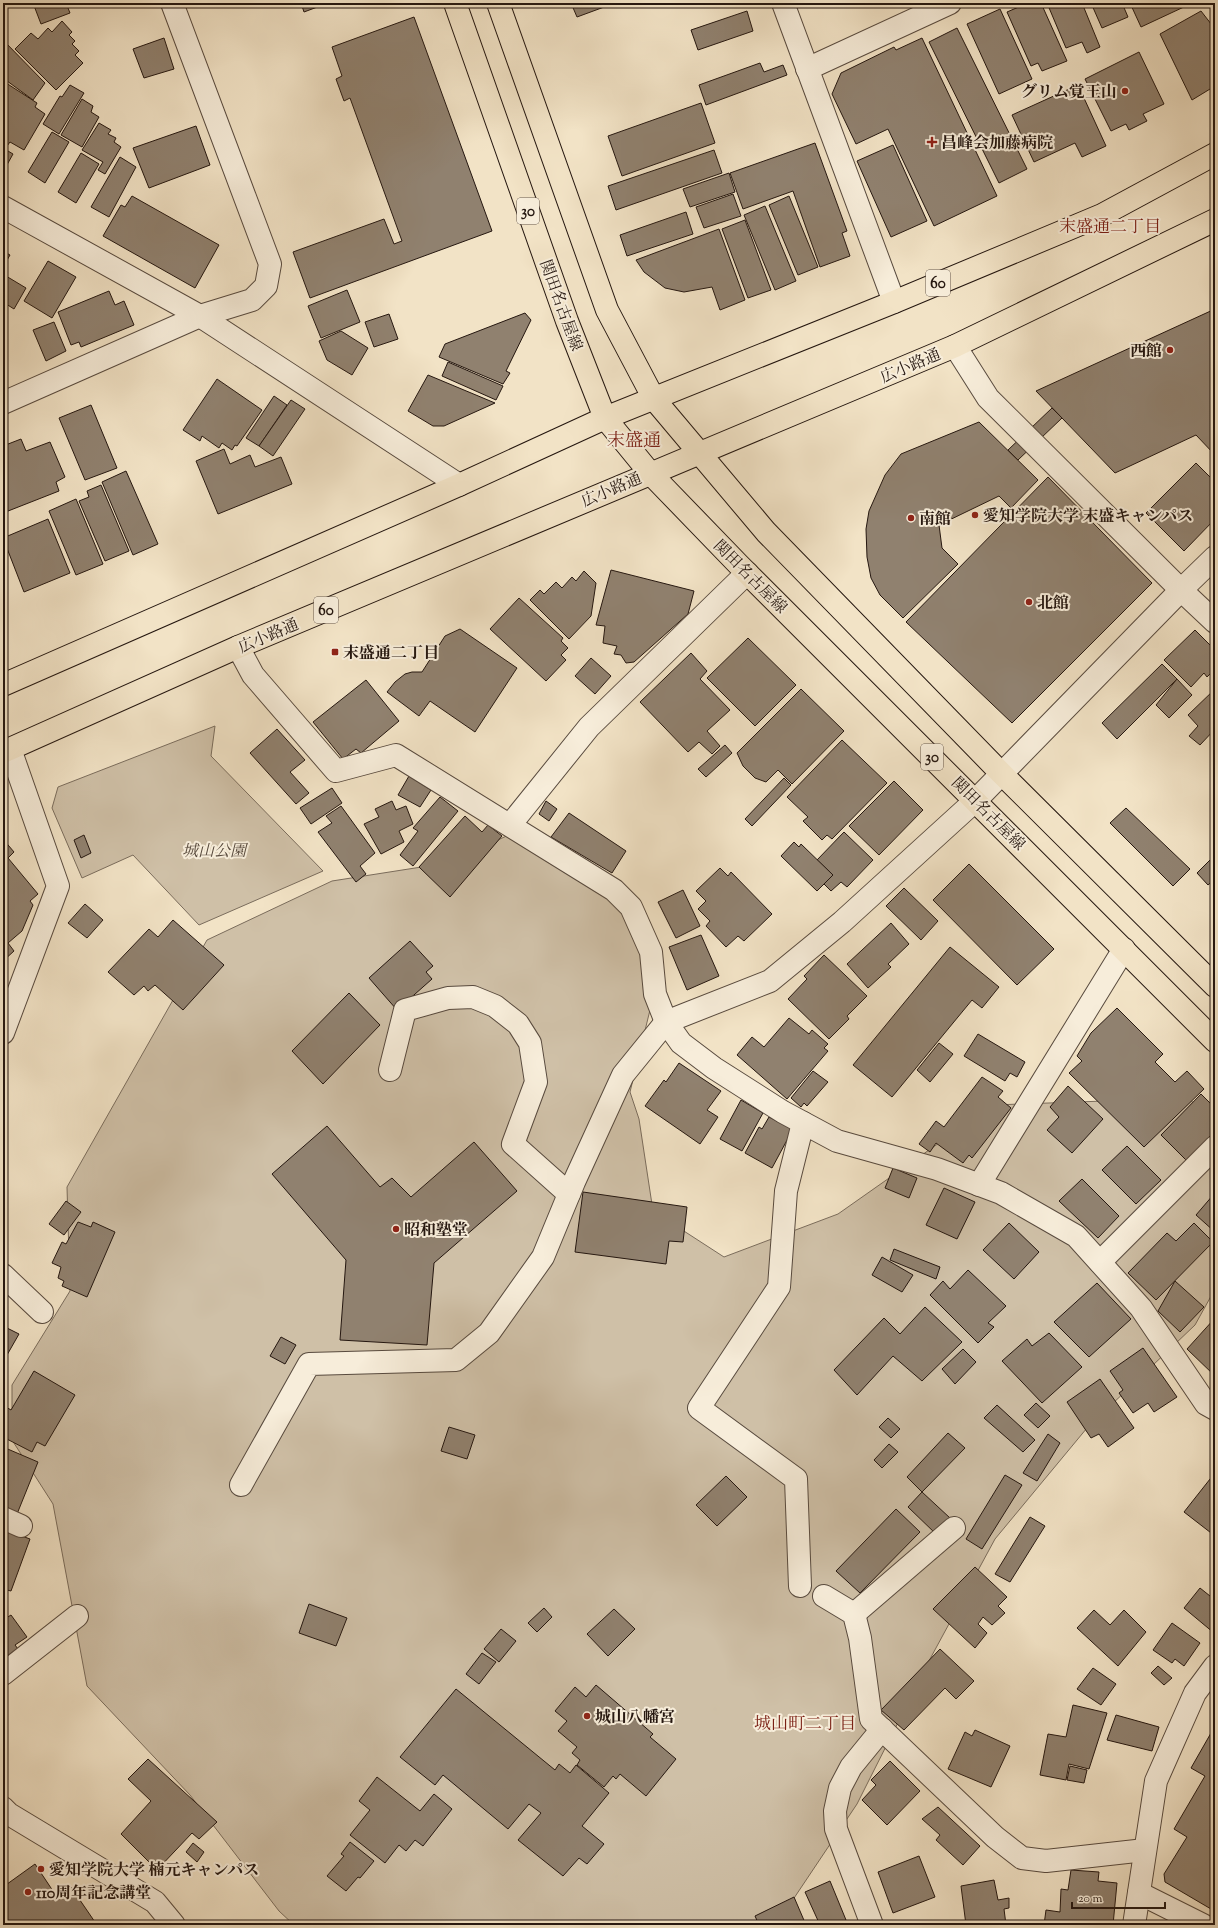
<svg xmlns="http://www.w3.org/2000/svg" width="1218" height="1928" viewBox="0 0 1218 1928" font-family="'Sorts Mill Goudy','Noto Serif JP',serif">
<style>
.green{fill:#cfc0a7;stroke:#7a6c5c}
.building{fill:#90816f;stroke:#251710}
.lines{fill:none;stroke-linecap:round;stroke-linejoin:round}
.minor-casing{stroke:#584a3e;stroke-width:24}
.major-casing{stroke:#251710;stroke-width:24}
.minor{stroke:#f7edda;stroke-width:22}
.major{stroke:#f2e3c6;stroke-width:22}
.poi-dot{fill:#8f2418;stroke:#f7edda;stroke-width:1.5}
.labels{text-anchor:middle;stroke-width:4;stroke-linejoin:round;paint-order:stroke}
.shield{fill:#f7edda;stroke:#64574d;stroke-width:1}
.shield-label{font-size:15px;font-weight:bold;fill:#251710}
.poi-label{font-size:16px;font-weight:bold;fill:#251710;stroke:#f7edda;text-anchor:start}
.street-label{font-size:16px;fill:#251710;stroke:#f7edda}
.park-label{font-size:16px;font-style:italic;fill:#584a3d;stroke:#f7edda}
.neighbourhood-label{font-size:17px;fill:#7a1f14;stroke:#f7edda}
.quarter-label{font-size:18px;fill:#7a1f14;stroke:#f7edda}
</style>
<rect width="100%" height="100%" fill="#f2e3c6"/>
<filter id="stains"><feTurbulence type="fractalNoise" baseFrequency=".005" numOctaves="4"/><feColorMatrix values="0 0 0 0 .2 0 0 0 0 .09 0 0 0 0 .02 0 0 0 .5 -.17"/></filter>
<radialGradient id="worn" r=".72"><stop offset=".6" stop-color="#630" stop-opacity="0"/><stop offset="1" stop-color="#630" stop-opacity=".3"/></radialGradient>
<g class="green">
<polygon points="215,726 211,756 323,871 199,925 133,855 82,878 52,808 58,787"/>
<polygon points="511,834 619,903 640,945 650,1010 630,1092 639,1119 653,1211 724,1257 838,1214 993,1105 1189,1098 1215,1128 1215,1289 1195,1325 1087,1428 995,1539 930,1659 857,1804 776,1925 294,1925 279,1911 190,1795 87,1686 53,1504 12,1440 12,1385 70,1291 67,1187 207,940 332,881 447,863"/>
</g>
<g class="building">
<polygon points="33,3 66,3 70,13 41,24"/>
<polygon points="301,3 328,3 304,12"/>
<polygon points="571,3 615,3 577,17"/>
<polygon points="1028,3 1041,3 1067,61 1042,71 1038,63 1031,66 1007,12"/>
<polygon points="1047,3 1082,3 1100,47 1087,53 1082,42 1066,48"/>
<polygon points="1091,3 1122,3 1128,17 1102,28"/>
<polygon points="1130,3 1184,3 1186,6 1141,27"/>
<polygon points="1000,9 1032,79 999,94 967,24"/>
<polygon points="747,11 753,31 698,50 691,30"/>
<polygon points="1201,11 1215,29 1215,86 1192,100 1160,34"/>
<polygon points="414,17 492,231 310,298 293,252 384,219 394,244 402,241 350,98 344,101 336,79 342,76 332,47"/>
<polygon points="62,21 72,32 69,35 75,41 72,44 79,51 75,55 83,63 56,90 15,49 31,33 38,39 48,28 52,32"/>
<polygon points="957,28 1027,169 999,183 929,42"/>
<polygon points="164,38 174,69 144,78 133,49"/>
<polygon points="922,38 997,196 934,226 888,129 856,144 832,94 841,73 894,47 896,50"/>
<polygon points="3,40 45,83 33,100 3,78"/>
<polygon points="1139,52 1164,104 1143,114 1147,121 1129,130 1126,124 1111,131 1085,79"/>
<polygon points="760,63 764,72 783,65 787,75 706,105 699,85"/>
<polygon points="3,81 37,103 35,107 45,114 24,150 10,142 7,146 3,144"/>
<polygon points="70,85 84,93 59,134 43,124 60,96 62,97"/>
<polygon points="1078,85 1106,146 1082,157 1075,143 1034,162 1012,115"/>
<polygon points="82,99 93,106 91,112 99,117 82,147 61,135"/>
<polygon points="701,103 715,143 622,176 608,136"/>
<polygon points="99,123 111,130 108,134 116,138 114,142 121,147 105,174 98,170 103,162 82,150"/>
<polygon points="196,126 210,165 149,188 133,148"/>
<polygon points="52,132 69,142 45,183 28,172"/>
<polygon points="815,143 847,231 842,233 850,256 820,267 793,191 743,209 730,173"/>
<polygon points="893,145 927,221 891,237 857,161"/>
<polygon points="3,148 13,154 3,172"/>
<polygon points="714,150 722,173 616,210 608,186"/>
<polygon points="81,153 99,164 76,203 58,192"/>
<polygon points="120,157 136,167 109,217 91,207"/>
<polygon points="729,173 735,192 690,207 683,189"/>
<polygon points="733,194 741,216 704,228 696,207"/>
<polygon points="132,196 219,245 195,288 103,236 121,205 125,207"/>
<polygon points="789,196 818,267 798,275 769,205"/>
<polygon points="765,206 796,281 775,290 744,215"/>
<polygon points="686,212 693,234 627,256 620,235"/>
<polygon points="745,220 771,290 748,298 722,229"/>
<polygon points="719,229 745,300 720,310 712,287 684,292 665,288 644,272 636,260"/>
<polygon points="3,251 10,255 3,267"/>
<polygon points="48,261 76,277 52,318 24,301"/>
<polygon points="6,276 26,288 14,309 3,302 3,280"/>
<polygon points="347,290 360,322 321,338 308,306"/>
<polygon points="109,291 115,305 124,301 134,325 81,347 79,342 71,345 58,312"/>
<polygon points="1215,309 1215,455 1196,435 1115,473 1036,391"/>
<polygon points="525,313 531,320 506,371 510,373 503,384 439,357 445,344"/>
<polygon points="389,314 398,339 374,347 365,322"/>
<polygon points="54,322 66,351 46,361 33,330"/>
<polygon points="341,331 368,348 352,375 327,360 319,341"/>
<polygon points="448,362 503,386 496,400 442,376"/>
<polygon points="428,375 495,403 444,426 433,426 408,411"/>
<polygon points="217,379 262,410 237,446 235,445 232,450 222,443 219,448 202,436 200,441 183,430"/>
<polygon points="274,396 287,405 259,446 246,438"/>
<polygon points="291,400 305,409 273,456 259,446"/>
<polygon points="91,405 117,468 85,480 59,418"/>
<polygon points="1052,408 1062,418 1018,460 1008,450"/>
<polygon points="979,422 1038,480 1011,508 999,496 939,525 942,548 958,564 903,618 880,595 871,578 867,557 866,529 869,511 885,475 901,454"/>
<polygon points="21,439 26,451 50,442 65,477 56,482 59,491 3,513 3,446"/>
<polygon points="224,449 230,464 250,455 255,467 281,457 292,484 218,514 196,461"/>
<polygon points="1196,463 1215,482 1215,519 1184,551 1146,513"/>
<polygon points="126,471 158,544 133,555 102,482"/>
<polygon points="1048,477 1152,583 1012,723 906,622"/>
<polygon points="101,485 129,551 105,561 79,501 89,497 87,491"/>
<polygon points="76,499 103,564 76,575 49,511"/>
<polygon points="48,519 70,573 24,592 3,538"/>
<polygon points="611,570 694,591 688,614 634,662 626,663 621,655 614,654 617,646 603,643 605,626 596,625"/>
<polygon points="584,571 596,583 591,616 569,639 530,600 540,590 544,594 556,582 562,588 572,577 576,581"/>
<polygon points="519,598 563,638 561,641 568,648 561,655 566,660 546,681 490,629"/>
<polygon points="460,629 517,668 475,732 430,701 419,716 387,692 395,682 405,674 412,672 422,672 445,636"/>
<polygon points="1195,630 1215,650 1215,669 1207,677 1204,673 1191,687 1164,660"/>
<polygon points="748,638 796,685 755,726 707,678"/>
<polygon points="691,653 707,671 700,679 730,710 707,731 720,746 712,754 699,742 688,752 640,702"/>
<polygon points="591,658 611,676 595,694 575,676"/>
<polygon points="1162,664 1177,679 1117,739 1102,723"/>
<polygon points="1177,679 1192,695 1169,718 1156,705"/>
<polygon points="366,680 399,721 361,753 356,749 343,759 313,722"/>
<polygon points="801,689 844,731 792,784 778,770 766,782 755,778 743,766 737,753"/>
<polygon points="1215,689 1215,729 1200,745 1189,736 1198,726 1188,715"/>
<polygon points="277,729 305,760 290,772 309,793 296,804 250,753"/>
<polygon points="842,740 887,783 832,839 827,835 822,840 803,821 808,817 787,797"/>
<polygon points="725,745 732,753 706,777 698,769"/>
<polygon points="409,776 431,790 420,807 398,795"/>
<polygon points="784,778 791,785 752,826 745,819"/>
<polygon points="894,781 923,810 879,855 849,826"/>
<polygon points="332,788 342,803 311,824 300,808"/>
<polygon points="440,797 458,811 413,866 400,855 418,831 413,828"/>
<polygon points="392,801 396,810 406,806 413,824 399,831 404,842 381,854 364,824 379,817 375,809"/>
<polygon points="546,801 557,809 549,821 539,814"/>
<polygon points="341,806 375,853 360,866 366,874 356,882 318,832 332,823 326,816"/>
<polygon points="1126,808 1190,869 1173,886 1110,823"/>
<polygon points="569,813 626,851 612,873 551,837"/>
<polygon points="465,816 482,832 488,825 502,836 450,897 419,867"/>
<polygon points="844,832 873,860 847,887 841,882 831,891 824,884 833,875 817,860"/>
<polygon points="84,835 91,853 81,858 74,840"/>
<polygon points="3,839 14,852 8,858 38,894 30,901 33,905 22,931 8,943 14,951 3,961"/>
<polygon points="794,842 799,847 801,844 833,875 817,891 781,856"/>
<polygon points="1215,855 1215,879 1208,885 1197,873"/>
<polygon points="969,864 1054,949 1017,985 933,900"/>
<polygon points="720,868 728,876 731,872 772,914 744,941 738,936 726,947 706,926 710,921 698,909 706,901 696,891"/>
<polygon points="904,888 938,921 921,940 886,906"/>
<polygon points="683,890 700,926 676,938 658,902"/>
<polygon points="85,904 103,920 87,938 68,923"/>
<polygon points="173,920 224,965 183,1010 155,985 148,991 144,986 134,995 108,972 149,929 158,937"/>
<polygon points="891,923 909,944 888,964 891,967 868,988 847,964"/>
<polygon points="701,935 719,976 687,990 669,947"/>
<polygon points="410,941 433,966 426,972 432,979 397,1010 369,978"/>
<polygon points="950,947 999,987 982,1008 972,1000 892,1097 853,1065"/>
<polygon points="824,955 867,996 847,1016 849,1019 829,1039 788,999 807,979 804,976"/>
<polygon points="349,993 380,1025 323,1084 292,1051"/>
<polygon points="1117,1008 1163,1054 1155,1062 1175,1082 1187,1071 1204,1089 1144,1147 1069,1073 1082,1061 1077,1056 1091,1033"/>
<polygon points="789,1018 809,1034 812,1030 828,1044 824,1048 828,1051 787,1099 737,1055 752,1037 764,1047"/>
<polygon points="978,1034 1025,1062 1017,1077 1010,1073 1005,1081 964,1056"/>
<polygon points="939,1043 953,1054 930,1082 917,1070"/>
<polygon points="679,1063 721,1091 707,1110 718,1117 700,1144 645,1106 664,1080 666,1082"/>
<polygon points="813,1071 828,1082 807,1106 804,1103 801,1107 791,1098"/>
<polygon points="982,1077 1003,1091 998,1097 1011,1108 972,1158 969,1155 963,1163 936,1143 930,1152 919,1144 936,1121 944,1127"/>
<polygon points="1068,1086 1103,1119 1072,1153 1047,1130 1059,1117 1050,1107"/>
<polygon points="1201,1094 1215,1108 1215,1131 1186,1160 1161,1135"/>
<polygon points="741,1100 763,1113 742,1151 720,1139"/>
<polygon points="769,1117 793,1129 772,1168 745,1153 759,1127 762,1129"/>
<polygon points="327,1126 380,1187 392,1178 411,1197 474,1142 517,1191 434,1263 427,1345 340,1340 346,1260 272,1174"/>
<polygon points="1127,1146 1161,1180 1136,1204 1102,1170"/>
<polygon points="893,1168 917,1178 909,1198 885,1188"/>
<polygon points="1082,1179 1119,1216 1098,1238 1059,1201"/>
<polygon points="944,1188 975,1202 957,1239 926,1225"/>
<polygon points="583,1192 687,1207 683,1242 669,1241 666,1264 575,1252"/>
<polygon points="1214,1194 1215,1195 1215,1232 1196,1215"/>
<polygon points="66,1201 81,1212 64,1235 49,1224"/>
<polygon points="78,1222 91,1227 93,1222 115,1232 87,1297 62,1286 64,1281 58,1278 61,1267 52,1263 62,1242 66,1244"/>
<polygon points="1009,1223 1039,1252 1014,1279 983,1250"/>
<polygon points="1194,1223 1213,1242 1156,1300 1128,1273 1167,1233 1176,1241"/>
<polygon points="894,1249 940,1267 936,1279 890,1260"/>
<polygon points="882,1257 913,1275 902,1292 872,1275"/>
<polygon points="968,1270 1006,1306 988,1323 994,1327 978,1343 930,1295 943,1281 950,1289"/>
<polygon points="1175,1281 1204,1307 1180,1332 1158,1311"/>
<polygon points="1097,1283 1131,1319 1089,1357 1054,1322"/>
<polygon points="925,1307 962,1342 922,1381 893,1356 857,1395 834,1370 884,1318 900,1334"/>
<polygon points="1215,1318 1215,1376 1187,1349"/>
<polygon points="5,1327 19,1334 3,1362 3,1330"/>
<polygon points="1049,1333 1082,1367 1042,1403 1002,1361 1027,1339 1032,1346"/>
<polygon points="281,1337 296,1345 285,1364 270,1356"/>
<polygon points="1143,1348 1177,1397 1154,1412 1148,1403 1133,1413 1119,1393 1123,1390 1110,1371"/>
<polygon points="963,1349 976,1362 955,1384 942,1369"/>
<polygon points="34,1371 75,1395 45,1446 37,1442 32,1452 3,1437 3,1411 6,1407 11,1410"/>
<polygon points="1100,1379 1134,1428 1108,1447 1099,1434 1091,1438 1067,1402"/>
<polygon points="1036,1403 1050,1416 1038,1428 1024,1415"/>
<polygon points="997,1405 1035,1440 1023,1452 984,1418"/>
<polygon points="888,1418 900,1429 891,1438 879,1427"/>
<polygon points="449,1427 475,1435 467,1459 441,1451"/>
<polygon points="948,1433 965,1448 922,1492 907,1477"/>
<polygon points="1048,1434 1060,1443 1037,1481 1023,1473"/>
<polygon points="889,1444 898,1452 882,1468 874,1460"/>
<polygon points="3,1447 38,1462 17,1514 3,1509"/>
<polygon points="1214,1474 1215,1474 1215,1536 1184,1512"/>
<polygon points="1005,1475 1022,1485 982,1549 966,1539"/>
<polygon points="726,1476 747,1497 717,1526 696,1505"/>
<polygon points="922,1492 950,1518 936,1534 908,1507"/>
<polygon points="896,1509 920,1532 860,1593 836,1571"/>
<polygon points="1030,1517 1045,1526 1010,1582 995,1574"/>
<polygon points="3,1529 30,1539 11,1591 3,1589"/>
<polygon points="975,1567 1007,1597 998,1606 1005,1613 992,1625 983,1617 978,1624 987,1633 975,1648 933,1609"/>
<polygon points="1200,1588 1215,1600 1214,1633 1184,1608"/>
<polygon points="309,1604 347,1618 336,1646 299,1633"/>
<polygon points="544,1608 552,1617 537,1632 528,1623"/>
<polygon points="614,1609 635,1629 608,1656 587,1634"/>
<polygon points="1094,1610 1110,1625 1124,1610 1146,1632 1118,1666 1077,1628"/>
<polygon points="11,1615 27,1637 15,1645 18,1649 3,1659 3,1620"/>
<polygon points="1172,1623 1200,1643 1184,1666 1175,1659 1172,1663 1153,1650"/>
<polygon points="501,1629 516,1641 499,1662 484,1649"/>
<polygon points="940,1649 974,1681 956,1699 945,1688 904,1730 881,1710"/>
<polygon points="482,1653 496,1662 479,1684 466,1674"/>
<polygon points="1158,1666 1172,1678 1164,1685 1151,1673"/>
<polygon points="1093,1668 1116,1684 1101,1705 1077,1689"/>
<polygon points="596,1685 653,1734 650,1737 676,1759 646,1796 620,1774 616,1779 613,1776 604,1787 577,1765 580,1760 572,1753 577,1747 558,1731 567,1721 555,1711 575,1687 586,1697"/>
<polygon points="456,1689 555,1770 559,1764 570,1773 576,1765 609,1793 582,1826 604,1844 587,1864 579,1858 563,1876 518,1840 541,1813 529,1804 508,1829 443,1775 435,1785 400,1757"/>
<polygon points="1073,1705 1107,1713 1089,1769 1069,1764 1066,1780 1040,1775 1048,1734 1066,1737"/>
<polygon points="1116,1715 1159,1727 1152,1751 1107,1740"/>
<polygon points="1215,1726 1215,1902 1211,1909 1165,1882 1164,1874 1187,1837 1174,1829 1205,1776 1191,1768"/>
<polygon points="975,1730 1010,1746 991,1787 948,1769 965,1732 972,1736"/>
<polygon points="148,1759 217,1822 199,1839 192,1833 157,1870 121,1834 151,1801 128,1779"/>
<polygon points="890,1761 920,1791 887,1825 862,1800 876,1785 871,1780"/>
<polygon points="1070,1766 1087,1770 1084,1783 1067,1780"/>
<polygon points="377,1777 420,1811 434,1794 452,1809 423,1846 415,1840 406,1851 399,1845 385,1863 350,1835 370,1810 359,1801"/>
<polygon points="938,1807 980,1846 963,1865 936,1840 940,1835 922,1819"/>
<polygon points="350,1842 374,1861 360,1878 358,1877 346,1891 327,1876 344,1856 341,1854"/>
<polygon points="193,1843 204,1852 197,1862 186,1852"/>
<polygon points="919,1856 935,1897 893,1913 878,1872"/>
<polygon points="35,1864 57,1897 71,1887 97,1925 3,1925 3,1887"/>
<polygon points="1071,1870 1099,1872 1098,1881 1117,1883 1113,1925 1044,1925 1046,1910 1060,1912 1061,1889 1068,1890"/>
<polygon points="994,1880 998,1900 1009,1898 1009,1908 1004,1909 1006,1925 966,1925 961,1886"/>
<polygon points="830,1881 846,1920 833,1925 820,1925 805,1892"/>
<polygon points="794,1897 806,1925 759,1925 755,1916"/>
</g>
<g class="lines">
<g class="minor-casing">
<g id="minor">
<polyline points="783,3 894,302"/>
<polyline points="807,69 950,3"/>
<polyline points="3,207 200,316 459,485"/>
<polyline points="955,346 988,398 1181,590 1215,622"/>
<polyline points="3,403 200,316 252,300 266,286 270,264 172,3"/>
<polyline points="238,647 253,675 336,771 396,755 614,890 631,907 651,952 655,994 666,1022 681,1043 714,1068 783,1112 837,1141 937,1169 1001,1193 1076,1236 1141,1308 1206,1404 1215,1409"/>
<polyline points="510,825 589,727 747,573"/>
<polyline points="3,1033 58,886 10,749"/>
<polyline points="390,1070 405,1010 448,998 473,997 495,1006 518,1024 530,1043 536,1082 513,1144 569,1194"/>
<polyline points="979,1185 1124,949"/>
<polyline points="1100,1262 1215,1147"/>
<polyline points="3,1275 42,1312"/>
<polyline points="241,1485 309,1364 456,1360 489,1333 543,1257 574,1182 623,1075 666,1022 770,981 842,922 976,800 1181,590 1215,557"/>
<polyline points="3,1518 21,1526"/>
<polyline points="800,1586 796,1479 699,1408 779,1287 786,1191 803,1123"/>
<polyline points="824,1596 854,1614 860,1638 871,1719 995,1837 1022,1858 1046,1861 1145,1850"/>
<polyline points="854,1614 954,1528"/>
<polyline points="3,1674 77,1616"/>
<polyline points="3,1808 9,1814 155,1902 174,1925"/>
<polyline points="1139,1893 1203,1925"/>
<polyline points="872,1925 836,1829 835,1811 840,1788 851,1767 882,1729"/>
<polyline points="1134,1925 1156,1781 1195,1693 1215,1666"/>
</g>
</g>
<g class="major-casing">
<g id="major">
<polyline points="455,3 567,321 605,418 650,473 739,565 1215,1041"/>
<polyline points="498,3 607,310 654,399 766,532 1001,773 1215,986"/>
<polyline points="3,685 459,485 605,418 894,302 1102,215 1215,154"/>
<polyline points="3,752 238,647 955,346 1215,220"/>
</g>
</g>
<use href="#minor" class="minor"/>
<use href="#major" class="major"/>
</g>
<g class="poi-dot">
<circle cx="1125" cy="91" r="4"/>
<path d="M930 136h4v4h4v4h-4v4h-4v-4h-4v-4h4z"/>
<circle cx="1170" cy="350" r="4"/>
<circle cx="975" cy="515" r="4"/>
<circle cx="911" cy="518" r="4"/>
<circle cx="1029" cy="602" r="4"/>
<rect x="331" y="648" width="8" height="8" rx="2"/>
<circle cx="396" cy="1229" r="4"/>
<circle cx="587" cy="1716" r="4"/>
<circle cx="41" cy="1869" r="4"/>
<circle cx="28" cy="1892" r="4"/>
</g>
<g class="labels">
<g class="shield">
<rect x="517" y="198" width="22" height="26" rx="3"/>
<rect x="926" y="270" width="24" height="26" rx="3"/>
<rect x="314" y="597" width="24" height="26" rx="3"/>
<rect x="921" y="744" width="22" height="26" rx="3"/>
</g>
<g class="shield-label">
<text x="528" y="216">30</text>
<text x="938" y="288">60</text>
<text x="326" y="615">60</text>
<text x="932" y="762">30</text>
</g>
<g class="poi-label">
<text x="1117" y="97" text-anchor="end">グリム覚王山</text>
<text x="941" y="148">昌峰会加藤病院</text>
<text x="1162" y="356" text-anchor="end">西館</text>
<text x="983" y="521">愛知学院大学 末盛キャンパス</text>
<text x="919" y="524">南館</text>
<text x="1037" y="608">北館</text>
<text x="343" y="658">末盛通二丁目</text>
<text x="404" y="1235">昭和塾堂</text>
<text x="595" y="1722">城山八幡宮</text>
<text x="49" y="1875">愛知学院大学 楠元キャンパス</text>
<text x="36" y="1898">110周年記念講堂</text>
</g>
<g class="street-label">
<text transform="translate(562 305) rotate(70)" y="6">関田名古屋線</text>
<text transform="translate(910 365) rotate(-23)" y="6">広小路通</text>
<text transform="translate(611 489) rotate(-23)" y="6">広小路通</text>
<text transform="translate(751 576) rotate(45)" y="6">関田名古屋線</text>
<text transform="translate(268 635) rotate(-23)" y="6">広小路通</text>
<text transform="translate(989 813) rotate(45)" y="6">関田名古屋線</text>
</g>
<g class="park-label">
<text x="214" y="856">城山公園</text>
</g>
<g class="neighbourhood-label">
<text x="1110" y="232">末盛通二丁目</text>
<text x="805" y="1729">城山町二丁目</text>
</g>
<g class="quarter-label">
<text x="634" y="446">末盛通</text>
</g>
</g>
<rect width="1218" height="1928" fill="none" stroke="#f2e3c6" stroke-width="16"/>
<rect x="4" y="4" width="1210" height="1920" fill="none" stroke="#251710" stroke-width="2"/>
<rect x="8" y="8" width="1202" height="1912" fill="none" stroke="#251710"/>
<path d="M1072 1902v6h93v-6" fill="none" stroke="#251710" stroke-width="2"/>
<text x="1078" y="1902" font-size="12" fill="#251710" stroke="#f7edda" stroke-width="3" paint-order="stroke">20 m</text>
<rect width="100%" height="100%" filter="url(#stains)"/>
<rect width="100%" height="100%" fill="url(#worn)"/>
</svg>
